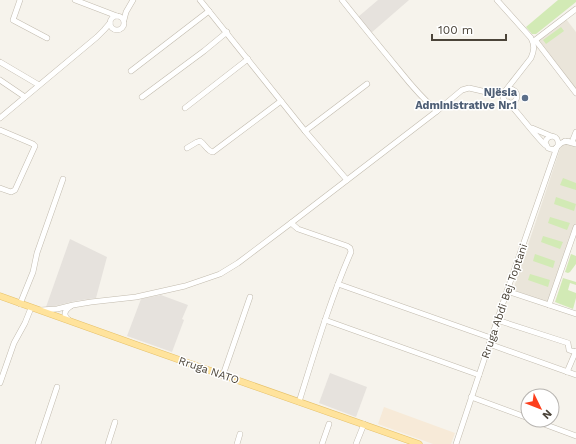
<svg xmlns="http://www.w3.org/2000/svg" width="576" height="444" viewBox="0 0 576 444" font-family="'Work Sans',sans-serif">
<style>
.residential{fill:#eae5da}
.commercial{fill:#f7ead8}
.industrial{fill:#e6e2dd}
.green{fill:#d2eab5}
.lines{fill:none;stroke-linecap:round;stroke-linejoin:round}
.minor-casing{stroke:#c2bbae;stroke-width:6}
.major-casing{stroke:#e6c16a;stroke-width:7}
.minor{stroke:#fff;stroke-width:5}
.major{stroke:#ffe39c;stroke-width:6}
.service-dot{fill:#5c6f8a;stroke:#fff;stroke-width:1.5}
.labels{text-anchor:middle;stroke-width:3;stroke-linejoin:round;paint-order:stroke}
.service-label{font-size:11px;font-weight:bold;fill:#4e5e75;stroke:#fff;text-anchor:end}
.street-label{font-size:11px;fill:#4b4439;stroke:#fff}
</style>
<rect width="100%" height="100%" fill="#f6f3ec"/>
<g class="residential">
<polygon points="566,19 576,32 576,89 539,40"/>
<polygon points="565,143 576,146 576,224 550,301 548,302 516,291 514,289 514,287 561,146"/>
</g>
<polygon class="commercial" points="384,407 455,433 451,444 433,444 378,424"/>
<g class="industrial">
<polygon points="378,0 409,0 371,33 358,17"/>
<polygon points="70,239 107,257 96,298 75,301 55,306 46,307"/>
<polygon points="161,295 188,305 182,319 184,320 172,352 127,336 141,299"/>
<polygon points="330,373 367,387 356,417 319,403"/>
</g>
<g class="green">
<polygon points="558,0 576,0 576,2 536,34 532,34 526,27"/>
<polygon points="561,27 564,31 546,44 543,40"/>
<polygon points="563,178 576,183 576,190 560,185"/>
<polygon points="556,197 576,204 574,211 554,204"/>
<polygon points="550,217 570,223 567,230 548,223"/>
<polygon points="543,236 563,242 560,249 541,242"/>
<polygon points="535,254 555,261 553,268 533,261"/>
<polygon points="571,254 576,256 576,264 570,272 568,273 565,272"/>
<polygon points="530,274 550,280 548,287 528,280"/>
<polygon points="563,278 576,282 576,285 570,283 568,290 576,293 576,298 573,309 555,302"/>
</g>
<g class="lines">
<g class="minor-casing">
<g id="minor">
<polyline points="20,0 13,20 47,38"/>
<polyline points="75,0 117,16"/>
<polyline points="200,0 305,131 347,180"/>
<path d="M342,0C361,24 380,47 399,70C411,85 423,99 437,111"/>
<path d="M497,0L531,38C535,46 534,51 531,58L506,90"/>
<circle cx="117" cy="23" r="7"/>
<polyline points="124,20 126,12 133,0"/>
<polyline points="534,41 576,9"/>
<polyline points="536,41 576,93"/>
<polyline points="0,62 39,85"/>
<polyline points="131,71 209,11"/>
<polyline points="0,80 25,97"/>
<circle cx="510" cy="96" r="7"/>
<polyline points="142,97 204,51 227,32"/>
<path d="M508,102C521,116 532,132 545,145"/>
<polyline points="185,108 248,59"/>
<polyline points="0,118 97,37 104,30 110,23"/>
<polyline points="532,128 551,136"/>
<polyline points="0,130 33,144 35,146 15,190 11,192 0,188"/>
<polyline points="305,131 367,84"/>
<polyline points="565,141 576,144"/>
<polyline points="572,142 576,132"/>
<path d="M558,145C559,135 549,133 545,142L548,148C555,151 554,149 559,145C561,142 565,142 568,141"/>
<path d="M187,148L197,142L200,141C205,144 207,151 213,152L281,101"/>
<path d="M291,223L298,229L347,246L350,248L351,252C330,300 315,351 299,402"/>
<polyline points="338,284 491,338"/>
<polyline points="507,291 576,314"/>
<polyline points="20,304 33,272 37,253 63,179"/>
<polyline points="549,305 576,227"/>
<polyline points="41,310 57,309 73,305 91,302 136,297 185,286 220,274 238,263 291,223 437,111 462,90 469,88 495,94 504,92"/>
<path d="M69,320C62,315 65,310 71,306"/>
<polyline points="325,320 479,375"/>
<polyline points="497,320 568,343 569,350 575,352"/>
<polyline points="489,344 576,375"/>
<polyline points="567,372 576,351"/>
<polyline points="223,375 250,297"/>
<polyline points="0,383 14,343 25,323 31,308"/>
<polyline points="471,397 528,418"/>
<polyline points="533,420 576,436"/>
<polyline points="38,444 57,387"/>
<polyline points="108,444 115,422"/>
<polyline points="237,444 240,434"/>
<polyline points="322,444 329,424"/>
<polyline points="356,444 364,424"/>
<polyline points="456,444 507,291 557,147"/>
</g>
</g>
<g class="major-casing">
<polyline id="major" points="0,296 137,345 419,444"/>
</g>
<use href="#minor" class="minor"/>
<use href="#major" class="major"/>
</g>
<circle class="service-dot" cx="525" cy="98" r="4"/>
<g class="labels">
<g class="service-label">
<text x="517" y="96">Njësia<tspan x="517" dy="13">Administrative Nr.1</tspan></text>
</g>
<g class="street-label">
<text transform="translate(504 301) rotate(-71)" y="4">Rruga Abdi Bej Toptani</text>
<text transform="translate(209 370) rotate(19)" y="4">Rruga NATO</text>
</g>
</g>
<g transform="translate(540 408) rotate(133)"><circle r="19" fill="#ffffff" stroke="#b7b4b0"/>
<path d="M0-3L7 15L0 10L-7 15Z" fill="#fc3f1d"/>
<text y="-6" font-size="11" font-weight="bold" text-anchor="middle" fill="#4b4439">N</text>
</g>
<path d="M432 34v6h74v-6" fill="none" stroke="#4b4439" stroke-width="2"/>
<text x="438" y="34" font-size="12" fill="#4b4439" stroke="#ffffff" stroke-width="3" paint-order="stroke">100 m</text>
</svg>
